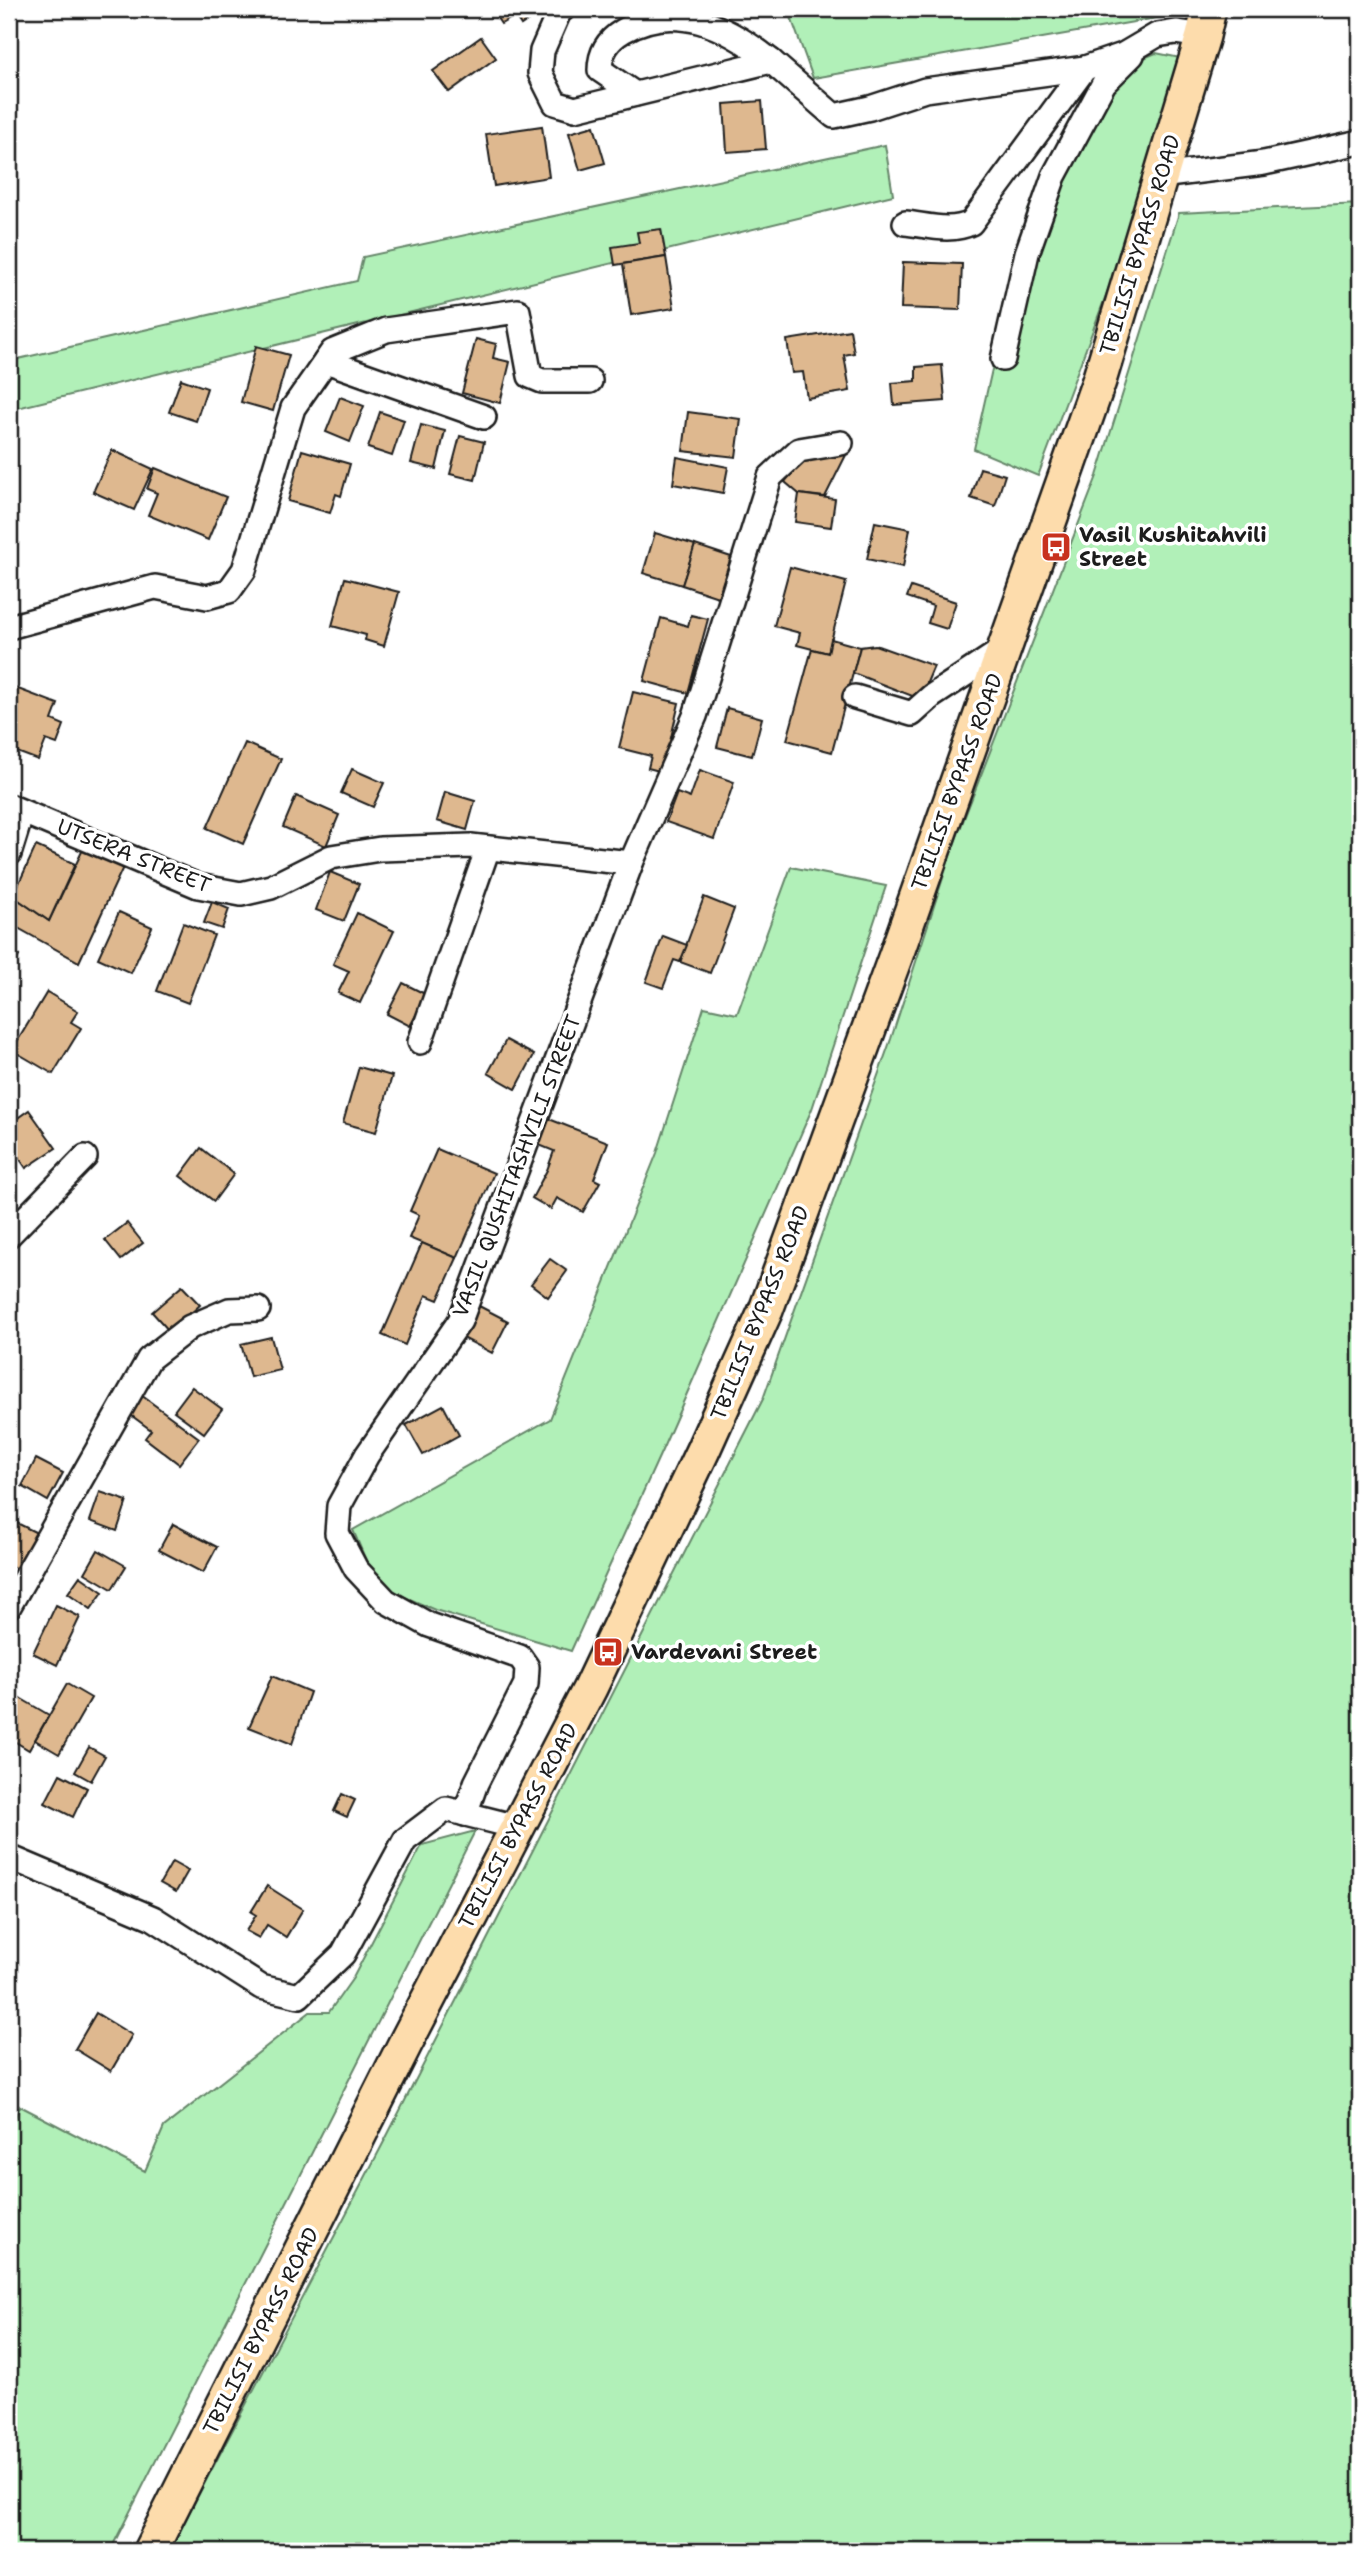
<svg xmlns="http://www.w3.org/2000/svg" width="1369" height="2560" viewBox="0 0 1369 2560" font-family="'Shantell Sans',sans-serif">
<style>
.green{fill:#b1f0b8;stroke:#66866a;stroke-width:2}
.building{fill:#deb88f;stroke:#1c1c1c;stroke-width:2}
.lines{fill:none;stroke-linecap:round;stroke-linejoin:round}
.minor-casing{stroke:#1c1c1c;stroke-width:28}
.highway-casing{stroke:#1c1c1c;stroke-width:38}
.minor{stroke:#fff;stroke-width:23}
.highway{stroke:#fddcac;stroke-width:33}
.labels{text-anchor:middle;stroke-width:7;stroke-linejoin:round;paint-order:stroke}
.street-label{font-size:21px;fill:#1c1c1c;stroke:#fff}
.poi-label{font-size:21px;font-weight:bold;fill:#1c1c1c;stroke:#fff;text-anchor:start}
</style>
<rect width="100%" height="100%" fill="#fff"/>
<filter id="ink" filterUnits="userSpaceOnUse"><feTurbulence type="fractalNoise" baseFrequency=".0143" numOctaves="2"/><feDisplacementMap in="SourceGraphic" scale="14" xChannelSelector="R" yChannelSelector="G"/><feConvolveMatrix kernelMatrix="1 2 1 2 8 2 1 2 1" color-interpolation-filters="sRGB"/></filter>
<g filter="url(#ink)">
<g class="green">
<polygon points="788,9 1197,9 1195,18 1168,16 813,78"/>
<polygon points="1156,53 1185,59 1123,250 1038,476 974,449 1028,210 1102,75"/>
<polygon points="885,145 893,195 9,410 9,361 357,281 363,257"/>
<polygon points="1360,204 1360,2551 169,2551 388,2134 763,1399 891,1039 953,847 1097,476 1179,213"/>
<polygon points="791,867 886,886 812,1109 663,1448 571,1651 435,1610 391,1591 367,1563 353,1530 550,1419 657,1153 704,1007 737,1014"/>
<polygon points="475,1831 110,2551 9,2551 9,2131 20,2106 145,2171 164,2127 310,2012 329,2012 353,1978 422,1845"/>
</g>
<g class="building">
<polygon points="491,9 524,9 530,19 521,25 515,16 501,24"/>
<polygon points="1006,9 1032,9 1030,15"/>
<polygon points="481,37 496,58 449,92 433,71"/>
<polygon points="762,101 766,149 727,152 724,104"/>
<polygon points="542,126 549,177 494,186 486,134"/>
<polygon points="594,126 605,163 580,170 569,133"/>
<polygon points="661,229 666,257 615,265 612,247 639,243 637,232"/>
<polygon points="666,257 674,308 631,315 623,264"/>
<polygon points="903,262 962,264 960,310 901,308"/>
<polygon points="850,330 854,353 844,355 850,391 807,398 803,372 792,373 787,340"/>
<polygon points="476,339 496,344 493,358 510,362 500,403 462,393"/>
<polygon points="256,346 289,355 273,411 241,402"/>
<polygon points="942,365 945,401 894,405 892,383 916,381 916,367"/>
<polygon points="181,379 207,388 196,421 169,412"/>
<polygon points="340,397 364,406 350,442 326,432"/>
<polygon points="380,412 404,420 392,456 368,448"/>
<polygon points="688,412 741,419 736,457 683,451"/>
<polygon points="421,425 445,431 436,469 411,463"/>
<polygon points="460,436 484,442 475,480 450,474"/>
<polygon points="850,447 825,497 799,494 785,482 808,453"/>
<polygon points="112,450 153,469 134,510 93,492"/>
<polygon points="302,450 350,464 341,496 336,494 330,513 288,501"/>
<polygon points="677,457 728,467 723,493 673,484"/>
<polygon points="155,468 226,497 208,540 148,515 157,493 147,489"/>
<polygon points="980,468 1005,475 995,506 971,498"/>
<polygon points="799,494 835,499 831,527 795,522"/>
<polygon points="875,522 910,529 903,567 867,559"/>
<polygon points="655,533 695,545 682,585 643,573"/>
<polygon points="695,545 731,557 718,597 682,585"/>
<polygon points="790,567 846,582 828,653 797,645 800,633 774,626"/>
<polygon points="345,578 399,592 384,646 365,640 366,635 332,626"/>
<polygon points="911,587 956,602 947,629 928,623 933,606 907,597"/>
<polygon points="691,615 708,619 688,693 644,681 661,618 688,626"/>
<polygon points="831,639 860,647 832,752 787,740 812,649 828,653"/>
<polygon points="875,645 934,666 920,699 853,673 860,647"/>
<polygon points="10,686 58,704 52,720 64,725 57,744 46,740 38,760 9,749 9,741 16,720 9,717"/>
<polygon points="633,692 679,703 663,772 648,768 651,756 619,748"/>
<polygon points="727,708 762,718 752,756 717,747"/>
<polygon points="245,743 281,759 243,844 207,828"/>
<polygon points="352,769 384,783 373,807 341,793"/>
<polygon points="700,770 734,782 714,839 666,822 677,793 690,798"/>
<polygon points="445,792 475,801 467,830 437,821"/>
<polygon points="296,796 339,815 326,846 283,827"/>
<polygon points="85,845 125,863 79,962 9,923 9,905 13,896 49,921"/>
<polygon points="36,846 75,864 49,921 13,896"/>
<polygon points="330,872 359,884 344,921 316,910"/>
<polygon points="704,897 734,909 710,973 680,962"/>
<polygon points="212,902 229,909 222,929 204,923"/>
<polygon points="119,912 152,927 131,973 98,958"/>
<polygon points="357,913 394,931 360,1003 338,993 349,971 333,964"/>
<polygon points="183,923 214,935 188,1003 157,991"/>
<polygon points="663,936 687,945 680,962 674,960 663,988 646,982"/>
<polygon points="9,950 19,956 9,973"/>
<polygon points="403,983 427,995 410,1026 387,1014"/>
<polygon points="47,992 78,1011 71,1022 81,1028 53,1074 12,1050"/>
<polygon points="506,1040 534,1055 516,1089 488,1073"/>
<polygon points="359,1067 392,1076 376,1132 343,1123"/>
<polygon points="29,1110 56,1148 26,1168 9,1143 9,1124"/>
<polygon points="549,1119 608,1142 594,1179 600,1182 583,1212 557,1198 551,1209 532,1198 547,1170 554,1151 539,1145"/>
<polygon points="201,1148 234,1174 214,1201 180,1176"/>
<polygon points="437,1149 494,1173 457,1258 409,1238 419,1215 410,1211"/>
<polygon points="127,1223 143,1243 121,1260 105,1240"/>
<polygon points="422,1243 457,1258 438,1300 426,1295 405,1345 382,1335"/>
<polygon points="550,1259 567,1271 548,1297 531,1284"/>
<polygon points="182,1286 200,1305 170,1332 152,1312"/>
<polygon points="477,1305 508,1321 492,1353 461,1337"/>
<polygon points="271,1337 280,1370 250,1377 241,1344"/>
<polygon points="192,1387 222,1409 204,1433 174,1411"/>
<polygon points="141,1395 199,1438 179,1464 145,1438 151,1430 128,1413"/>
<polygon points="443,1405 459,1435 423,1455 406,1425"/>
<polygon points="36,1459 63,1473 48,1501 22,1486"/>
<polygon points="100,1492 127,1501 117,1531 90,1521"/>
<polygon points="9,1519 41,1535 22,1572 9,1565"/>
<polygon points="173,1524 217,1547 203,1573 159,1550"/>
<polygon points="98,1550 126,1566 112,1589 85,1573"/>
<polygon points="80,1576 103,1592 91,1609 68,1593"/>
<polygon points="56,1605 80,1617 57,1665 33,1653"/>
<polygon points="272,1676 310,1692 292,1744 249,1727"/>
<polygon points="67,1684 91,1698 59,1754 35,1740"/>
<polygon points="20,1698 49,1715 29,1750 9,1738 9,1718"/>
<polygon points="89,1747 105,1756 91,1781 75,1772"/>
<polygon points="60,1774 87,1788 73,1817 45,1803"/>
<polygon points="342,1794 355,1800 347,1817 334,1811"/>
<polygon points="172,1862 188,1871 176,1892 160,1883"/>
<polygon points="267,1886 303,1909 286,1937 267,1925 259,1938 246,1931 256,1915 251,1912"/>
<polygon points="96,2013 132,2035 111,2071 75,2049"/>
</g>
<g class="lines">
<g class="minor-casing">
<g id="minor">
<polyline points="563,9 559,12 542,51 540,73 555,103 575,109 771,61 834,116 870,108 925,90 1085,68 1123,55 1157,35 1176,32 1203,36"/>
<path d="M635,94L600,70C600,52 608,40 623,31C675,0 728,27 771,61"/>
<polyline points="1160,176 1264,163 1360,142"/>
<path d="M905,223C926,225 951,233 971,223L1085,68"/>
<polyline points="1003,359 1027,253 1054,176 1104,83 1132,55"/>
<polyline points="326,361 484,417"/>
<polyline points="9,627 155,587 207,597 229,591 244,570 293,408 332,352 386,330 518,311 530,376 542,381 590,381"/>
<polyline points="855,697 912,714 932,696 1005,648"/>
<polyline points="9,806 198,886 241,894 271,887 331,857 380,849 471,846 631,863"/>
<polyline points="9,854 22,812"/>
<polyline points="420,1042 488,848"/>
<polyline points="9,1235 85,1157"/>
<polyline points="9,1606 149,1359 190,1327 229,1310 258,1309"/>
<polyline points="465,1814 476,1783 526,1684 527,1667 520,1657 429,1625 386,1601 356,1569 337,1533 339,1506 367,1455 460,1321 631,863 695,716 770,477 799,450 841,443"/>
<polyline points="9,1857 153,1918 261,1987 299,1996 343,1954 405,1840 446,1809 517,1827"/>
</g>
</g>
<g class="highway-casing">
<polyline id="highway" points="150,2551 406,2042 590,1688 703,1450 766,1310 896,955 1099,381 1203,36 1209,9"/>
</g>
<use href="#minor" class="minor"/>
<use href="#highway" class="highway"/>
</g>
</g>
<defs>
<g id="bus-square" transform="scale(1.575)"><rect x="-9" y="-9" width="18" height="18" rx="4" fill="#c8321e" stroke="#fff"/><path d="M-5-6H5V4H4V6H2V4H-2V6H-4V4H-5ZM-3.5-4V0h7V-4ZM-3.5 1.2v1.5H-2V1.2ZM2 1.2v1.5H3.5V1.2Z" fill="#fff"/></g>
</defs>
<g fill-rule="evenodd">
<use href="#bus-square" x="1056" y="547"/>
<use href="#bus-square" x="608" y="1652"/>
</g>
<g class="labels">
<g class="street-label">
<text transform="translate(1140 245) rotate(-73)" y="7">TBILISI BYPASS ROAD</text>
<text transform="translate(957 782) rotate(-70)" y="7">TBILISI BYPASS ROAD</text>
<text transform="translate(134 856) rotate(22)" y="7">UTSERA STREET</text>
<text transform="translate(517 1166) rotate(-69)" y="7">VASIL QUSHITASHVILI STREET</text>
<text transform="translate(760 1313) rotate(-68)" y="7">TBILISI BYPASS ROAD</text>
<text transform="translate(518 1826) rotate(-62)" y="7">TBILISI BYPASS ROAD</text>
<text transform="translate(261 2331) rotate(-63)" y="7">TBILISI BYPASS ROAD</text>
</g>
<g class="poi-label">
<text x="1079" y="542">Vasil Kushitahvili<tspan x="1079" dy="24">Street</tspan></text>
<text x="631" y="1659">Vardevani Street</text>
</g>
</g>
<rect width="1369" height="2560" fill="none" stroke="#fff" stroke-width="35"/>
<rect x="18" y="18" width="1334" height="2525" fill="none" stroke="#1c1c1c" stroke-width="2.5" filter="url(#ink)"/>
</svg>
